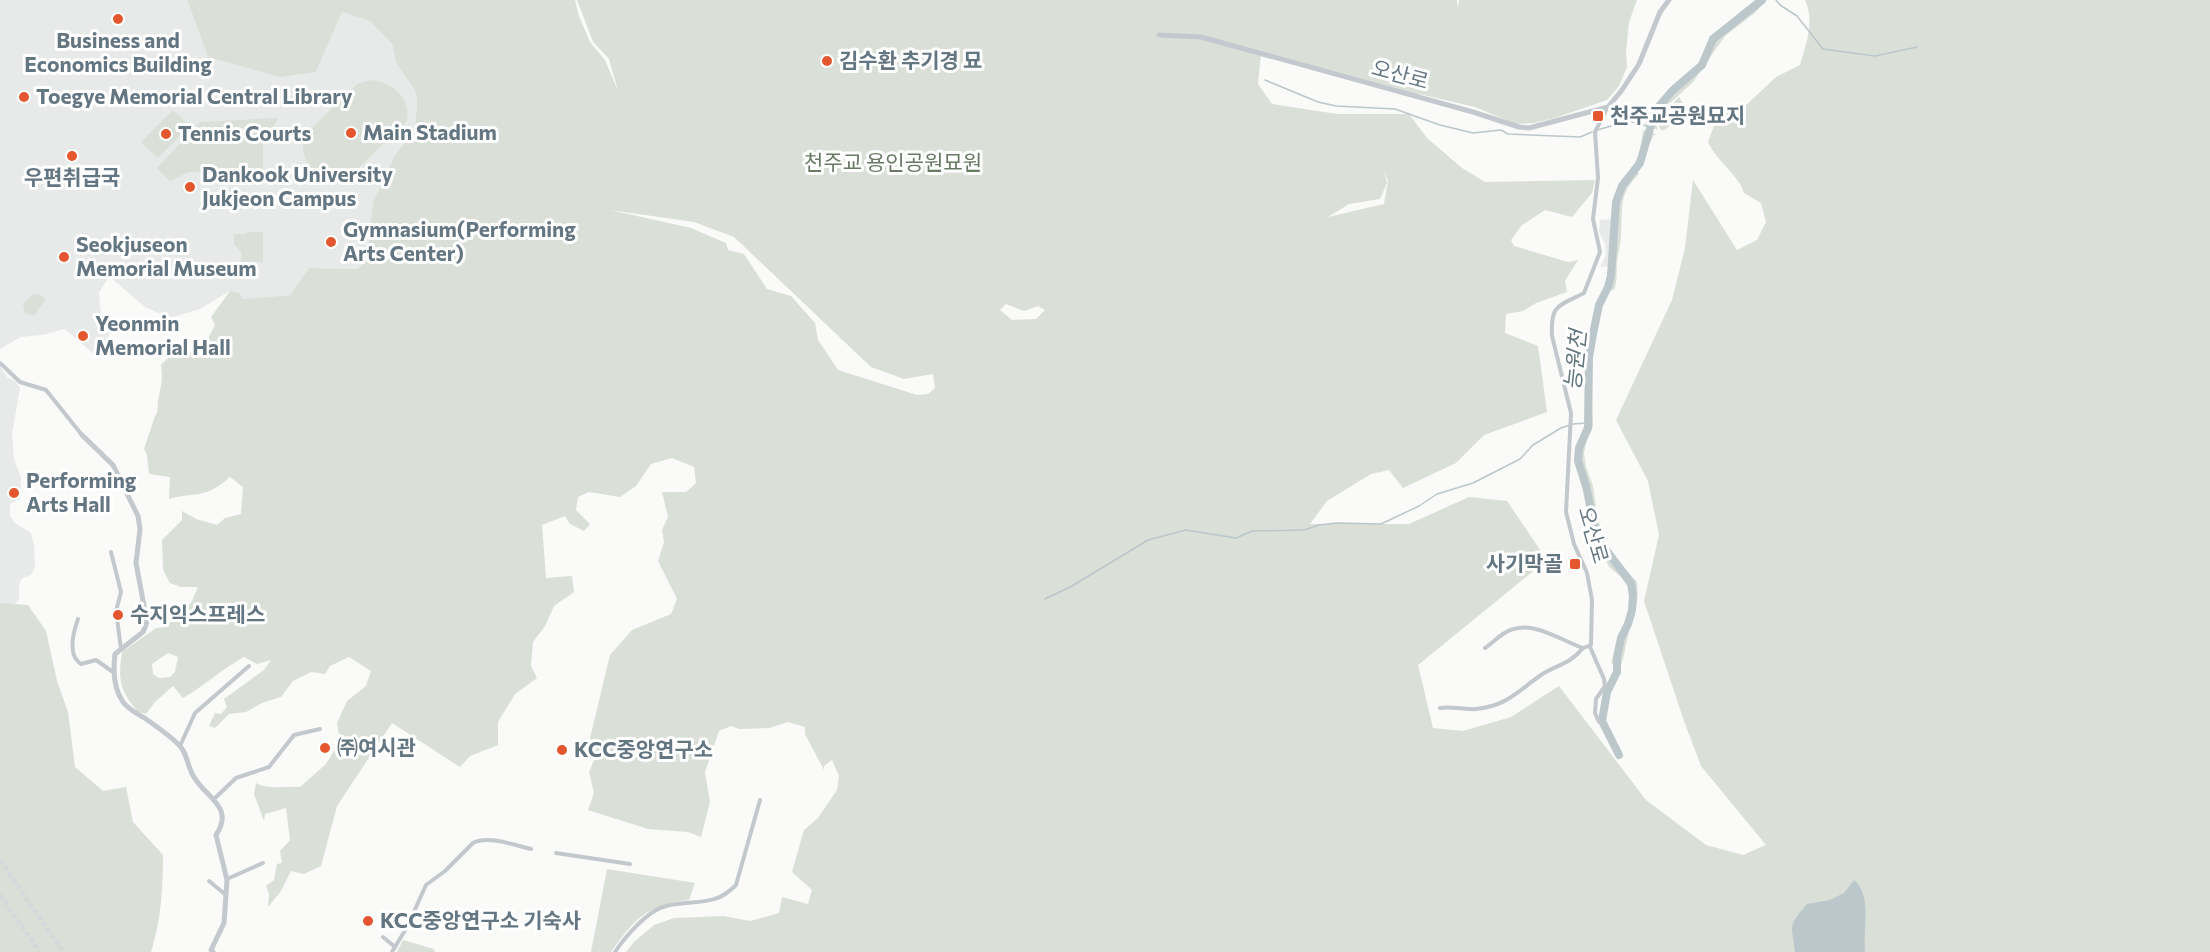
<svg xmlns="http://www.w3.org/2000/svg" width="2210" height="952" viewBox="0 0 2210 952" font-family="Commissioner,'Noto Sans KR',sans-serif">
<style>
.built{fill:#e8e9e9}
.green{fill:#dadfd7;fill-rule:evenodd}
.water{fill:#bbc7cb}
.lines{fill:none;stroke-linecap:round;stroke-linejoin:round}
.stream{stroke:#bbc7cb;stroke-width:1.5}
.river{stroke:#bbc7cb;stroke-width:8}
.secondary-tunnel{stroke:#d5d9db;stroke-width:5;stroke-dasharray:5 2.5;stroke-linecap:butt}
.street{stroke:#c3c8cc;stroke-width:4}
.secondary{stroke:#c3c9ce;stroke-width:5}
.poi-dot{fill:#e4572e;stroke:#fff;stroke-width:2}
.labels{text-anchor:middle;stroke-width:6;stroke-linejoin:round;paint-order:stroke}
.poi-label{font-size:21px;font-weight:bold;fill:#657683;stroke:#fff;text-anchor:start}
.street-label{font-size:21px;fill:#657683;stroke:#fff}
.park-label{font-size:21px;fill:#687a64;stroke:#fff}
.water-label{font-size:22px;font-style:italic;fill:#60757c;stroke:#fff}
</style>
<rect width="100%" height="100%" fill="#fafaf8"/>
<g class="built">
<polygon points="0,0 187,0 208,57 316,72 342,12 370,21 392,44 396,63 415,90 417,102 415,126 407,140 395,155 373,202 366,262 358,269 309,268 290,295 243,299 240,293 230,291 200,309 170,318 145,307 109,276 99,293 101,314 112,329 105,344 104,354 98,358 65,329 42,335 21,337 0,349"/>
<polygon points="1611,219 1610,266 1600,267 1606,255 1605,243 1599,232 1600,220"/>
<polygon points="0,366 7,377 16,382 20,388 12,434 14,459 21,478 20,499 10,504 10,516 15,523 31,533 34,546 35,567 31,575 22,578 19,585 19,599 12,608 0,608"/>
</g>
<g class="green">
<path d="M187,0H575L579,16L590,42L605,60L618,91L609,59L593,42L577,0H1457L1458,9L1459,0H1637L1629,22L1626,53L1627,67L1619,86L1607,100L1555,118L1534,123L1515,124L1475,107L1419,94L1416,97L1261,54L1258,84L1272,104L1337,114H1409L1427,138L1462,168L1485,182L1595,180L1592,193L1572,217L1545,210L1522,225L1511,240L1514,246L1568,262L1578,260L1565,281L1567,292L1536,303L1523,311L1506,314L1505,333L1538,346L1547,412L1484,435L1456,463L1403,488L1389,470L1371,474L1327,501L1310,524H1409L1469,497L1507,501L1547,560L1418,665L1433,728L1463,731L1511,717L1559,686L1646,800L1706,845L1743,855L1766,845L1701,766L1684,721L1644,601L1659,535L1648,481L1616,420L1672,300L1685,248L1693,180L1737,250L1757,240L1766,222L1761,203L1744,193C1739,175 1717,162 1708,142L1718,115L1741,110L1776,77L1800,65C1806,44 1815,21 1805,0H2210V952H626L634,942L654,925L674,918L724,916L750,921L779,913L782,897L808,904L812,890L792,872L804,830L818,818L837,790L839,776L832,760L824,766V770L805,734V727L788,722L769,728L739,729L731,726L719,731L705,772L710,802L701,837L688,832L648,829L588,810L594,793L589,772L597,753L590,738L610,655L632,630L671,614L677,599L658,561L664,542L662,530L668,517L662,492H686L696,483L694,467L672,458L651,464L636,486L620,497L589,492L578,497L576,510L590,524L584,531L570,524L565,516L542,525L546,578L572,576L574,592L554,606L545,626L533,642L531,666L537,678L515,694L498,722V745L470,756L460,767L392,723L337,806L321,866L304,874L291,871L281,891L268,907L269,894L266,886L274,880L277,864L282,863L280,851L290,840L286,808L265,814L264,821L254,794L256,783C269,790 285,786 300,787L326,764L340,741L337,723L347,701L366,686L371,671L349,657L330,666L325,674L311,672L293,681L281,697L262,703L246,712L229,714L215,728L209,726L215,713L221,714L227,707L224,699L264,670L271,660L257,664L244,657C222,669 204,686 183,698L173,686L155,702L146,714C138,713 135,709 131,703C118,685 119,673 122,652L156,628L166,627L181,609L191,603L198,587H181L170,583L163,570L162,540L182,520V511L196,519L217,525L225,518L241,514L243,487L230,477C204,500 197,491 169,499L170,477L149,474L147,455L144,449L155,416C159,410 157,408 158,401C161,384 163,383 161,365C172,352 184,350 201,352L215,325L211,317L230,291L240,293L243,299L290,295L309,268L357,269L366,262L373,202L395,155L407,140L415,126L417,102L415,90L396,63L392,44L370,21L342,12L316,72L280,77L208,57ZM1384,171L1388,181L1384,204L1328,217L1349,204L1380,199L1387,183ZM610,210L694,222L734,237L871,367L904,379L933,374L935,388L928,394L917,395L838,370L818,340L815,323L791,296L767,289L744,254L728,250L726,243L691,228ZM1006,304L1024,311L1038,306L1045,310L1036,319L1012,320L1000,310ZM168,653L178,657L175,672L170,677L159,678L153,674L152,664Z"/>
<path d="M1756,0H1760C1747,12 1722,26 1713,38C1708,45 1707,56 1702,64C1687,88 1656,94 1649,126L1645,124L1654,110L1671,91L1701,64L1712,38L1741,11Z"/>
<polygon points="1763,0 1766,0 1756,12 1725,36 1693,82 1665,108 1657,126 1658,130 1650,127 1655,112 1672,92 1703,65 1714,40"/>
<path d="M372,80C393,82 411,99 407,121L344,182C318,183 298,162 304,136L357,84Z"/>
<polygon points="1679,97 1687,110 1681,118 1664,130 1661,130 1659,126 1669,108"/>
<polygon points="173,110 190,126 158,158 141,142"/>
<polygon points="278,118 263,143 263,170 188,172 170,181 157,168 200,122"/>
<polygon points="1643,130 1656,134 1653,136 1640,167 1639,164 1637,165 1635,163 1640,152"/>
<path d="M1635,170L1639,174C1618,194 1623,208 1621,234C1621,244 1618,253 1617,262C1616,272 1618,281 1614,290L1607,291C1620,264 1610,230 1617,202C1620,190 1628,180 1635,170Z"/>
<polygon points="248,232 263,232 263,262 241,262 241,251 234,245 234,234 245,234"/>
<polygon points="39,294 46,299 34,316 25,313 23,304 32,295"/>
<polygon points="1600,318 1592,349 1591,363 1593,426 1587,438 1584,453 1586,467 1593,486 1598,521 1602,529 1596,530 1576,463 1577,446 1585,424 1587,424 1578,447 1577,461 1589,500 1579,461 1580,448 1588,429 1589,358 1597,319"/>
<path d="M1600,533L1614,557L1637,582C1640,604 1632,620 1627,640C1625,649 1624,657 1621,665H1618V657L1616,665L1611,663L1630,605L1628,587L1621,577L1609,567L1596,539C1618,567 1642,582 1629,621C1624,635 1619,641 1618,657L1622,639L1633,611L1634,594L1631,582L1598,538L1597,534Z"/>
<path d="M0,603L28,605L46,631L57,681L68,712L75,767L103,791L126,787L133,822L163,855C163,889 161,920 151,952H0Z"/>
<path d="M607,869L695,883L689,900C647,905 634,919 611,952H591Z"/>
<polygon points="403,940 434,949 435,952 397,952"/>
</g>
<path class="water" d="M1854,880C1872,894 1863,930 1865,952H1795C1792,923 1787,928 1807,904L1830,900L1844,893Z"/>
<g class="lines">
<g class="stream">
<polyline points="1776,0 1780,5 1797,16 1823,49 1875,56 1917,47"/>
<polyline points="1265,80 1318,102 1336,106 1395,109 1440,125 1473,133 1501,130 1508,134 1580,137 1592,132"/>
<polyline points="1597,130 1629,121 1650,127"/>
<polyline points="1045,599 1072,586 1148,540 1186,530 1236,538 1252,531 1304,530 1319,525 1337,523 1381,524 1419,506 1437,494 1473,483 1520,459 1533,445 1561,428 1573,424 1588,423"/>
</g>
<polyline class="river" points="1619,755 1602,721 1607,692 1617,672 1617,657 1621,638 1628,624 1632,610 1633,595 1631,583 1597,538 1586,486 1578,461 1579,448 1588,428 1589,357 1593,334 1599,305 1608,287 1611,276 1616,202 1622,186 1640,163 1655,111 1672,91 1702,65 1713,39 1762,0"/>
<g class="secondary-tunnel">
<polyline points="0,860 63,952"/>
<polyline points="0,895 40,952"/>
</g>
<g class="street">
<polyline points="0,363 20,382 46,390 82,435"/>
<polyline points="111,552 121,592 116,611 121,649"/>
<path d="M78,619C73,633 67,655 81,664L96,660L113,672"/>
<polyline points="1590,647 1604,679 1605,686 1596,699 1595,713 1599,722"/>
<path d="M1485,648C1491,644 1497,638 1503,634C1529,616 1559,640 1583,648L1591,645L1592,600L1587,573L1574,544L1566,512L1571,413L1552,336C1550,303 1560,306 1584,293L1600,252L1593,219L1598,178L1595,132L1607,108"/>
<path d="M1440,708C1453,706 1464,710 1476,709C1507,706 1518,691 1541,675C1558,664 1569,665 1583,648"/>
<polyline points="180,746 195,713 249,666"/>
<polyline points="214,799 236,778 269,767 294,735 320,729"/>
<polyline points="556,853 630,864"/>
<polyline points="227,879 263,863"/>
<polyline points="209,881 226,895"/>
<polyline points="383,937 395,947"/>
<path d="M392,952L407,927L426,885L445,871L473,843C488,835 514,845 531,849"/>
<path d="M615,952C625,937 648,910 666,906C694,899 714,908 736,885L760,800"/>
</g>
<g class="secondary">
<polyline points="1159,35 1201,37 1473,112 1519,127 1529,128 1608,107 1622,90 1639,64 1660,12 1669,0"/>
<path d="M82,435L113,465L138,516L140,529L136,563L147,622L143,632L115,654C113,670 113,688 123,702C129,710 138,714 146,719C156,726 169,735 178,744C188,753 187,767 194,777C206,798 235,807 216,835L227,880L224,923L211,950L213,952"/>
</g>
</g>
<g class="poi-dot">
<circle cx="118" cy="19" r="6"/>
<circle cx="827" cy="61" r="6"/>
<circle cx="24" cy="97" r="6"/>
<rect x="1592" y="110" width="12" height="12" rx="3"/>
<circle cx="351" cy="133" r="6"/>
<circle cx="166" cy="134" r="6"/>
<circle cx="72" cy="156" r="6"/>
<circle cx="190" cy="187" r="6"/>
<circle cx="331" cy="242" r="6"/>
<circle cx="64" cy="257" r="6"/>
<circle cx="83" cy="336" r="6"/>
<circle cx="14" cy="493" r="6"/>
<rect x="1569" y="558" width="12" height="12" rx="3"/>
<circle cx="118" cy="615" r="6"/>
<circle cx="325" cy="748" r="6"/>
<circle cx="562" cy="750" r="6"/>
<circle cx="368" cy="921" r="6"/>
</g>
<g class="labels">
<g class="poi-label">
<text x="118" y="48" text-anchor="middle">Business and<tspan x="118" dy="24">Economics Building</tspan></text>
<text x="839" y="68">김수환 추기경 묘</text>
<text x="36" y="104">Toegye Memorial Central Library</text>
<text x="1610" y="123">천주교공원묘지</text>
<text x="363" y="140">Main Stadium</text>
<text x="178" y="141">Tennis Courts</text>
<text x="202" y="182">Dankook University<tspan x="202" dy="24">Jukjeon Campus</tspan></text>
<text x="72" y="185" text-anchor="middle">우편취급국</text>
<text x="343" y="237">Gymnasium(Performing<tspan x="343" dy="24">Arts Center)</tspan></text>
<text x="76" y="252">Seokjuseon<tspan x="76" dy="24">Memorial Museum</tspan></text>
<text x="95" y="331">Yeonmin<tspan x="95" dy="24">Memorial Hall</tspan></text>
<text x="26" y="488">Performing<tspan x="26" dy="24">Arts Hall</tspan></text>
<text x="1563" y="571" text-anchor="end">사기막골</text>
<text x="130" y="622">수지익스프레스</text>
<text x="337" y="755">㈜여시관</text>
<text x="574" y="757">KCC중앙연구소</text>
<text x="380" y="928">KCC중앙연구소 기숙사</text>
</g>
<g class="street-label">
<text transform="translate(1400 75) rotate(15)" y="7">오산로</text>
<text transform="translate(1593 535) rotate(74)" y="7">오산로</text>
</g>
<g class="park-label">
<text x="893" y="170">천주교 용인공원묘원</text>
</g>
<g class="water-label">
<text transform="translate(1575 360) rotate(-84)" y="8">능원천</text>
</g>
</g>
</svg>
